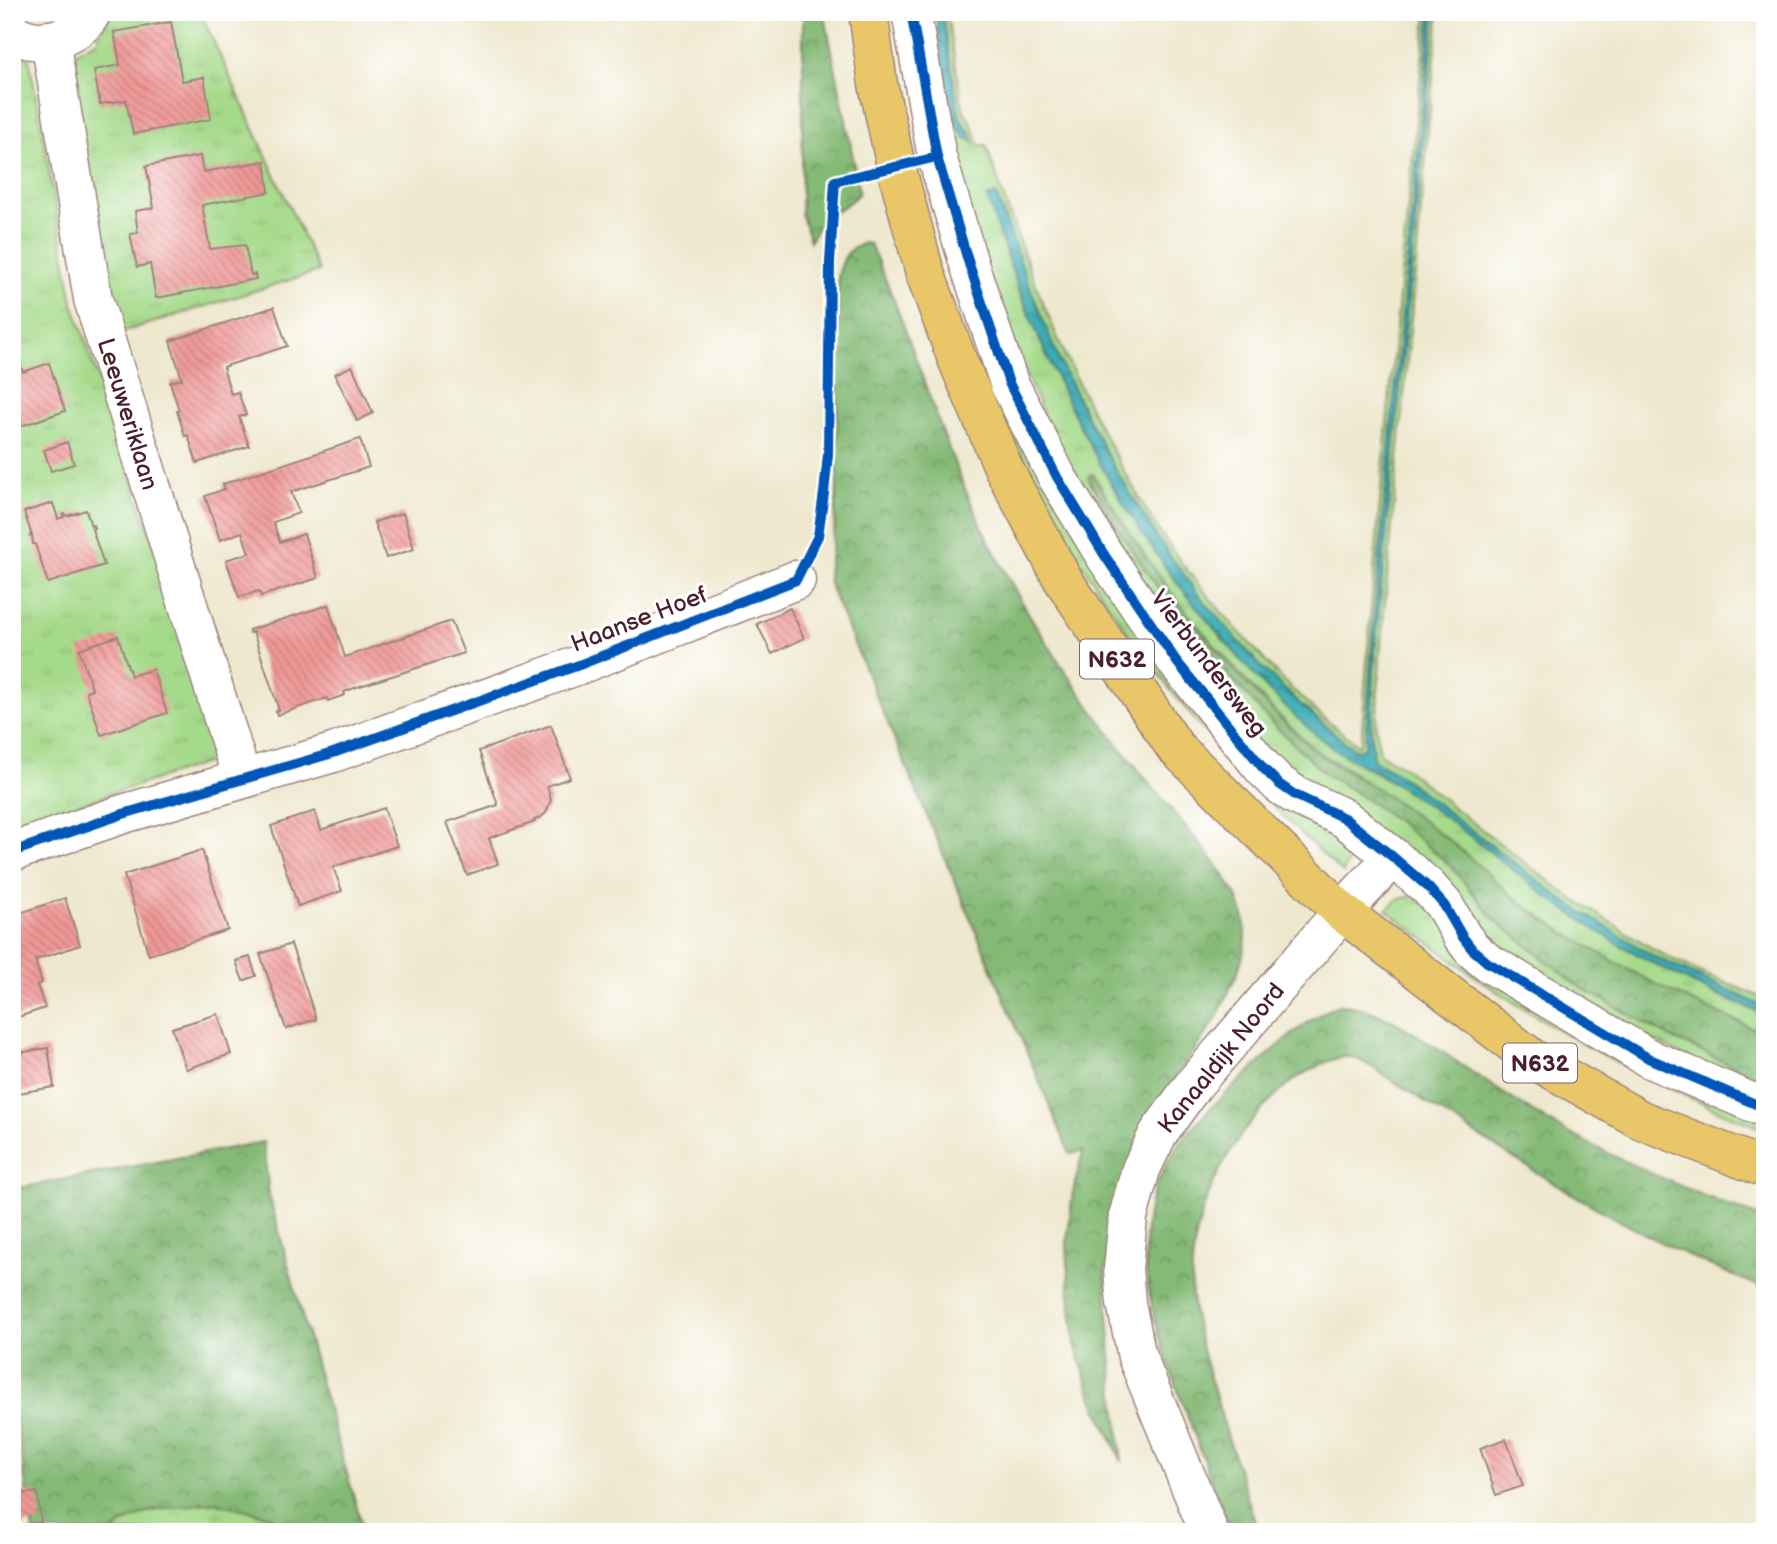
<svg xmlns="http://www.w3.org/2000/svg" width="1777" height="1544" viewBox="0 0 1777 1544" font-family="'Balsamiq Sans',sans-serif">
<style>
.grass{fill:url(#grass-tufts);stroke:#787c5a;stroke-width:2}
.forest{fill:url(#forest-crowns);stroke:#676c50;stroke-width:2}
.water{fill:url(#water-ripples);stroke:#42656f;stroke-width:2}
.building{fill:url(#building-back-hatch)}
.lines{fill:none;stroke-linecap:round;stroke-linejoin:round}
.minor-casing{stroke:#9c847c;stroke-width:41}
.primary-casing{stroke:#9c847c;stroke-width:41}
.minor{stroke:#fff;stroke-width:38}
.primary{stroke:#e9c769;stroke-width:38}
.cycleway-casing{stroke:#fff;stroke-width:15}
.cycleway{stroke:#0057b8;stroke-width:10}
.labels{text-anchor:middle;stroke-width:6;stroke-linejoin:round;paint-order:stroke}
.shield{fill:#fff;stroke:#80626b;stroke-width:2}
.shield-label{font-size:23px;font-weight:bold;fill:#4a1f2b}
.street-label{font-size:24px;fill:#4a1f2b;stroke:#fff}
</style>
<defs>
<pattern id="grass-tufts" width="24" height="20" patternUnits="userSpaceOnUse" patternTransform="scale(1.75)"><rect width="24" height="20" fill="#a5da8a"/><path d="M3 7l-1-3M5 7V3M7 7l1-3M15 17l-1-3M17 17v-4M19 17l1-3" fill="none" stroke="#90bb77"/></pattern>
<pattern id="forest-crowns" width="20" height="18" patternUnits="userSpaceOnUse" patternTransform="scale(1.75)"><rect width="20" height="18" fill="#84ba76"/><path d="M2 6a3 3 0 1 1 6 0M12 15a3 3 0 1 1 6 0" fill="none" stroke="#6e9761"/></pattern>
<pattern id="water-ripples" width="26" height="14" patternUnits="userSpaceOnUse" patternTransform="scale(1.75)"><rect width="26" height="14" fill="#39abb3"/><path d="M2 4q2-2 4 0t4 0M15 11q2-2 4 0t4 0" fill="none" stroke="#328b92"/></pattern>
<pattern id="building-back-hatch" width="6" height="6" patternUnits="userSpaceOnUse" patternTransform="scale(1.75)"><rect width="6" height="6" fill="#ef9896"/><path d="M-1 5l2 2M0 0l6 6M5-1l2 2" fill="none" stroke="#c47b7b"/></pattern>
</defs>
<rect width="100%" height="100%" fill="#fff"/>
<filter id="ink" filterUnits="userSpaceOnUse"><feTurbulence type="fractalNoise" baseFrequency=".0143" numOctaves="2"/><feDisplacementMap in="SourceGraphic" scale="14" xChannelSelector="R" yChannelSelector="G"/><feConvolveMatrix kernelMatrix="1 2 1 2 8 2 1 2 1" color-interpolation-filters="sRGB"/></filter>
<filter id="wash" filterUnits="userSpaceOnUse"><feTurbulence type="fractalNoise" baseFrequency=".00686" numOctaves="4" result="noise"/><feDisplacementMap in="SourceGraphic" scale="28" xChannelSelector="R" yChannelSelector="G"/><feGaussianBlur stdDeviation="1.57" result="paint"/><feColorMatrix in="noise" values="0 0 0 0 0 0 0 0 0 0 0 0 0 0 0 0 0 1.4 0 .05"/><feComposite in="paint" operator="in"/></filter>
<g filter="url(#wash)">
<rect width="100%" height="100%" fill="#eee8ce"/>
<g class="grass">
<polygon points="110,12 200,12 319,271 119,333 106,291 71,55 97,40"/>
<path d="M921,12H936L949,93L955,120L972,133L962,123L959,113L942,12H947L961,98L964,111L974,129L979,145H986C1023,259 1065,369 1125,473C1137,494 1149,516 1163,537C1189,575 1219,610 1250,644C1273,671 1298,696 1325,719C1336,728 1347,737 1359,745L1361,743C1378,499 1403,256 1427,12H1431L1391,431L1374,619L1365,747L1362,749L1356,750L1347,744L1300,704L1262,668L1197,593L1158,539L1113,465L1088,419L1059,360L1026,277L996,195L988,198L1018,289L1040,340L1073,410L1170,574L1254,675L1292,713L1340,753L1403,788L1447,818L1572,914L1620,945L1669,971L1720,997L1765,1014V1033L1694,1003L1648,981L1560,930L1519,901L1351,771L1316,751L1275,712L1241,676L1177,601L1133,539L1093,474L1088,477L1113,521L1141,563L1170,605L1201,644L1268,719L1325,774L1357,793L1400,823L1452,867L1494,919L1580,987L1670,1037L1765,1081V1097L1542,984L1308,788L1253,738L1068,472L981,270Z"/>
<polygon points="1435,12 1439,12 1380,656 1376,728 1380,754 1404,767 1455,809 1567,895 1658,952 1697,971 1765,999 1765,1007 1655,957 1563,900 1397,773 1373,760 1371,729 1375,652"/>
<polygon points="12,53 29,58 73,303 224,757 12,826"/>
<path d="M965,308L1009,401L1303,810L1350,847L1349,860L1343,873C1302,835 1260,796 1223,753C1143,662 1073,560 1020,451C997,405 978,357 960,310Z"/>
<path d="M1411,896L1765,1120V1130C1682,1097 1602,1058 1526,1010C1477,980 1432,945 1386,910L1397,900Z"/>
<path d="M214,1502L271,1516L290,1532H112C143,1506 177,1507 214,1502Z"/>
</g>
<g class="forest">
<path d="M803,12H824L849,136L859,193C842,212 822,214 810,241L801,213L803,116Z"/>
<path d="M865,243L870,244L872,249C914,340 939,438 983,529C1017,599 1061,669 1108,731C1144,780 1185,823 1221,871L1237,896L1244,918L1246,937L1243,955L1237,974L1216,1019L1158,1103L1105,1270L1111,1357L1122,1462L1091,1394L1075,1344L1069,1289L1067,1242L1073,1192L1083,1151L1070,1154L829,584L828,573L834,531L837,487L838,276C843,258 846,249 865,243Z"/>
<path d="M1092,474C1153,575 1225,671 1314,749C1330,763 1351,772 1368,783C1395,800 1421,819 1446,838C1471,857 1493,880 1518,901C1537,916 1559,929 1580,942C1639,977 1700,1008 1765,1033V1081L1670,1037L1580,987L1494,919L1452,867L1400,823L1357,793L1325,774L1268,719L1201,644L1170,605L1141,563L1113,521L1088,477Z"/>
<path d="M1339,1005C1384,1006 1429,1044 1466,1068C1498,1090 1531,1112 1565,1131C1629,1166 1697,1194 1765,1219V1288C1626,1237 1494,1146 1370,1066C1364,1063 1357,1058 1351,1057C1332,1054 1293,1079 1280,1091C1224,1143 1187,1218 1192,1295C1195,1329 1205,1362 1215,1394C1228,1440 1244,1486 1258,1532H1232C1217,1498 1205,1462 1192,1428C1164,1353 1124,1259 1158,1181C1175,1141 1210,1107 1242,1079C1269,1055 1305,1018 1339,1005Z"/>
<polygon points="263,1142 269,1195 321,1384 364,1532 290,1532 271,1516 214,1502 153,1510 123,1523 112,1532 33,1532 12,1396 12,1189"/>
</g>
<g class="water">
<path d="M936,12H942L959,114C962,125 971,131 974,142C973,141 965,138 964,137C947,119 940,39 936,12Z"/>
<path d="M1431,12H1435L1375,652L1371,729L1373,760L1397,773L1563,900L1655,957L1765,1007V1014C1697,988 1632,955 1572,914C1528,885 1489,849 1446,818C1424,802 1401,787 1378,773C1366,767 1353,761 1342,754C1324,743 1307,727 1292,713C1262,685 1235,654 1209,622C1190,599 1171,577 1155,552C1081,447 1027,320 987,198L996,194L1026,277L1059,360L1088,419L1113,465L1158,539L1197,593L1262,668L1300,704L1347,744L1355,750L1362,749L1365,747L1374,619L1391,431Z"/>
</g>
<g id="blocks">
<g class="building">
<polygon points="171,22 182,81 204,77 211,119 133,134 126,100 100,104 94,70 120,65 114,32"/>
<polygon points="200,156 203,172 265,161 269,192 202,205 210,249 245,245 251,275 255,274 256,279 156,298 150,264 137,267 130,234 138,233 135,211 154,208 146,166"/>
<polygon points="274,307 287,346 223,367 231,394 238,392 246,415 239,417 249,446 197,463 188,435 185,436 177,411 179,410 170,382 182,379 170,341"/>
<polygon points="15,348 23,372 49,363 65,411 12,429 12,349"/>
<polygon points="352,366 373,413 357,421 335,374"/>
<polygon points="360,439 369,467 291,492 299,513 273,522 280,542 304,534 318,578 261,596 259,591 239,597 226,560 249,553 242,532 220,540 205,496 225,489 223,484"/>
<polygon points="67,442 74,464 51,471 44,450"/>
<polygon points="53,503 58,519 64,517 63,515 65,514 67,516 86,510 91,526 93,525 94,528 92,529 104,565 48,583 35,544 33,544 32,535 30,536 31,533 24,512"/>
<polygon points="403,513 414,549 386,558 374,522"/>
<polygon points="328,605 345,657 451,621 464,653 357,687 344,692 345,695 328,701 327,698 277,715 276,711 279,710 253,632 250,633 249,630"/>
<polygon points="790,608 804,638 772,654 757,624"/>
<polygon points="118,636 131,676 153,669 167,713 101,735 86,691 92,689 79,649"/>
<polygon points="551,725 570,778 547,786 551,800 546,813 540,818 534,820 535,822 489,838 498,864 467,875 447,822 498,805 479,751"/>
<polygon points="384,808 397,846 333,867 342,891 298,906 271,826 315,811 321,830"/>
<polygon points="202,850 228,930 149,955 124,875"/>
<polygon points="65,898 80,945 35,960 42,983 37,985 45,1008 12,1019 12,909 18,908 20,913"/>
<polygon points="291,944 316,1019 286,1029 260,954"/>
<polygon points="250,957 256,976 243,981 236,961"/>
<polygon points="218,1014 231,1054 186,1069 172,1028"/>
<polygon points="48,1048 54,1087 12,1094 12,1054"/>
<polygon points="1506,1439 1523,1486 1496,1495 1480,1448"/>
<polygon points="37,1492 41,1522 18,1526 13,1495"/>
</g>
</g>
</g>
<g filter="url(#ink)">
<use href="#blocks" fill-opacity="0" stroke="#9c847c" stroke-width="2"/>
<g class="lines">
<g class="minor-casing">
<g id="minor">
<polyline points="911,12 937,157 969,264 1009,383 1057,477 1105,556 1177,662 1263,768 1279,784 1295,795 1344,818 1393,857 1428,887 1444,905 1462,936 1472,949 1487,962 1650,1059 1765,1108"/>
<path d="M12,32C37,50 78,39 92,12"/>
<polyline points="50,40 93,299 242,779"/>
<polyline points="12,852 123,814 333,753 579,665 796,580"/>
<polyline points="1209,1532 1137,1357 1126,1303 1123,1269 1128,1217 1141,1169 1158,1134 1194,1084 1342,912 1393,857"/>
</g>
</g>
<g class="primary-casing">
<polyline id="primary" points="868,12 878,84 896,166 925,273 957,359 1004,469 1062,578 1175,747 1342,912 1533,1059 1641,1120 1765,1168"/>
</g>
<use href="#minor" class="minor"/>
<use href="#primary" class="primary"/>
<g class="cycleway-casing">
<g id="cycleway">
<polyline points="911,12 937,157 969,264 1009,383 1057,477 1105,556 1177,662 1263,768 1279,784 1295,795 1344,818 1393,857 1428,887 1444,905 1462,936 1472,949 1487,962 1650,1059 1765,1108"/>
<polyline points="12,852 123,814 333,753 579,665 796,580 818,536 824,493 828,454 830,262 835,181 937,157"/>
</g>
</g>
<use href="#cycleway" class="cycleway"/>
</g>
</g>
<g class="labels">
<g class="shield">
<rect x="1080" y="639.5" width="74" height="39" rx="5"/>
<rect x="1503" y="1043.5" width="74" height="39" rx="5"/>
</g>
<g class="shield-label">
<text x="1117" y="667">N632</text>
<text x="1540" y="1071">N632</text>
</g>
<g class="street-label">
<text transform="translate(128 414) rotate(73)" y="8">Leeuweriklaan</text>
<text transform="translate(639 619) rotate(-21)" y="8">Haanse Hoef</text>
<text transform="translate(1209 663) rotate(53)" y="8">Vierbundersweg</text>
<text transform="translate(1221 1058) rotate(-51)" y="8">Kanaaldijk Noord</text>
</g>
</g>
<rect width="1777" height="1544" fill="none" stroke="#fff" stroke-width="42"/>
</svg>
